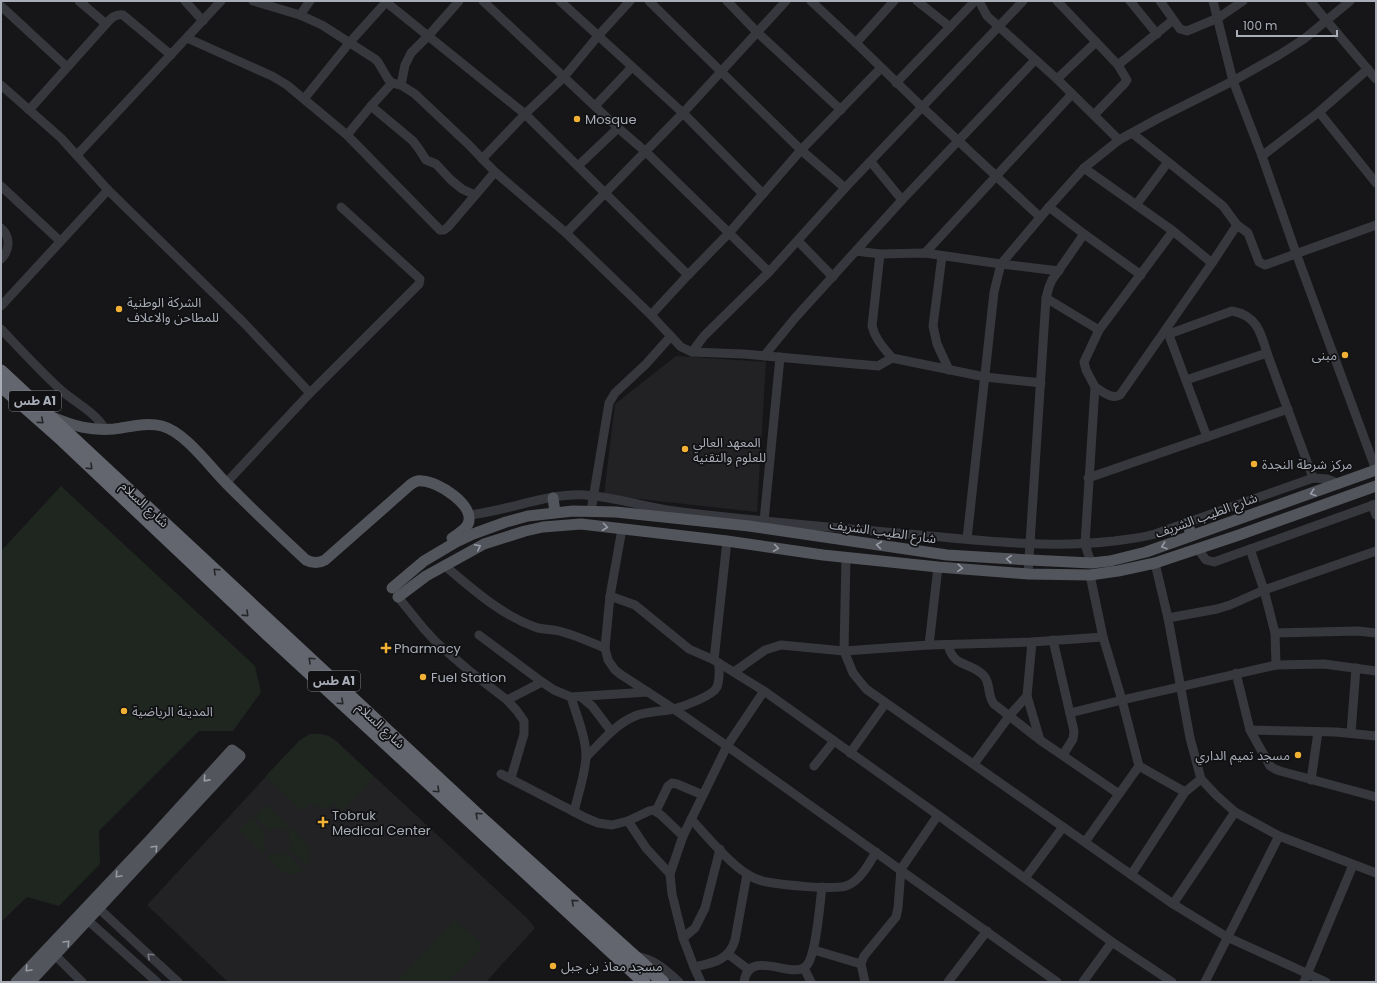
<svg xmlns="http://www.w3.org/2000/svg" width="1377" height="983" viewBox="0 0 1377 983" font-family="Poppins,'Noto Sans Arabic',sans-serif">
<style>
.built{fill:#222225}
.green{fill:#1e261f}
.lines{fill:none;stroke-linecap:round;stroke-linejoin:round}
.minor{stroke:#37383d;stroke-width:9}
.major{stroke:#53555c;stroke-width:11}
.highway{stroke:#63666e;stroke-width:13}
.oneway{stroke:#26262a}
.oneway2{stroke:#979ba6}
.oneway3{stroke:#757881}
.poi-dot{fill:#f2b134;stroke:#111113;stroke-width:1.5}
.labels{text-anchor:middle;stroke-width:3.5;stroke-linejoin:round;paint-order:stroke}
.shield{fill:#111113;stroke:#7b7e86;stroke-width:1}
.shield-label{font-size:12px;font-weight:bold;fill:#a8adb8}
.poi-label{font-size:13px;fill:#a8adb8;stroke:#111113;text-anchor:start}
.street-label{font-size:13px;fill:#a8adb8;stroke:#111113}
</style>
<rect width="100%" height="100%" fill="#161618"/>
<g class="built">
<polygon points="676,356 766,362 757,512 604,495 615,404"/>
<polygon points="310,734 322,734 329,736 336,741 527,918 535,928 486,982 228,982 147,905 299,741"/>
</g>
<g class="green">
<polygon points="61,486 255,666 261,692 233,731 199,731 99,831 100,864 59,906 27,897 1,922 1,551"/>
<path d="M310,734C320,733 327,735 336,741L374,777L343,811L335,804L326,809L310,804L303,811L265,777L299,741Z"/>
<path d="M266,805L290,826L286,830C280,827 275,826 270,831L254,817Z"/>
<path d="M251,818L266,833C261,838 262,844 266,849L262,853L239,830Z"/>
<path d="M292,829C302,838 317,850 306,865L289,849L291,844L288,832Z"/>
<path d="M271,853L282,855L287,853L304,870C289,881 277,867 267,857Z"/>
<polygon points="455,920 482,943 479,950 448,982 396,982"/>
</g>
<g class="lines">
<g class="minor">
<polyline points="79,1 106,24"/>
<polyline points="185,1 203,21"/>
<polyline points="253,1 300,15 322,25 375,59 378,62 388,79 392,83 401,85 415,94 468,144 495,172 566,233 651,315 681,347 692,352 704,336 769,272 845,188 1023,1"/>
<polyline points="483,1 618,128 646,152 769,272"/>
<polyline points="560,1 683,113 763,194"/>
<polyline points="649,1 801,150 845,188"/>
<polyline points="727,1 757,32 841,110"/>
<polyline points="811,1 856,43 922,107 1040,217"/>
<polyline points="917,1 950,27"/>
<polyline points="979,1 987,16 1057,79 1119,140"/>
<polyline points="1057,1 1118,65 1127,80 1124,84 1094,115"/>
<polyline points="1130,1 1157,34"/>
<polyline points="1160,1 1180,29 1187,31 1218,18 1243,1"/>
<polyline points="1213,1 1233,81 1262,156 1296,253 1376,470"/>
<polyline points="1310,1 1376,79"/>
<polyline points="386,2 525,114 688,275"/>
<polyline points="1,6 67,67"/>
<polyline points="300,15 310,1"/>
<polyline points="187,38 272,76 287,85 347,135 440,230 444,230 448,227 495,172"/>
<polyline points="856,43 894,1"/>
<polyline points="1118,65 1173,20"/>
<polyline points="1057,79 1096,42"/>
<polyline points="896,83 975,1"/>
<polyline points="1,85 61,138 108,190 244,323 310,393"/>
<polyline points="401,85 405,65 411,53 429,35 459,1"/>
<polyline points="304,99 350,42 387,1"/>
<polyline points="371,106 413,141 419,149 426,160 436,164 451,180 462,189 475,195"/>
<polyline points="595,106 632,67"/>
<path d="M29,110L106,24C111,18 115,14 123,15L171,55"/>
<polyline points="1319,112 1376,183"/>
<polyline points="347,135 371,106 392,83"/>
<polyline points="77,155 221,1"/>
<polyline points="1262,156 1319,112 1368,69"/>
<polyline points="482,159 525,114 564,77 598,36 630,1"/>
<polyline points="871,162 902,200"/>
<polyline points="579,165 618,128"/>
<polyline points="1084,168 1173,231 1212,263"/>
<polyline points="1,186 60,241"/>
<polyline points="1136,205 1168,162"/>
<polyline points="1049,207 1084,234 1141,275"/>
<polyline points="1237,225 1248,233 1259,262 1265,265 1376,225"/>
<path d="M1,228C11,237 10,250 1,259"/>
<polyline points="566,233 683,113 786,1"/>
<polyline points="798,241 833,277"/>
<polyline points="856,251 880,254 925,253 1001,264 1059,271"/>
<polyline points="925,253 1072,94"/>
<path d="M880,254L872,326C875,339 884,348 892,358"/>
<polyline points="942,256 933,326 937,344 949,370"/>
<polyline points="1046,298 1099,330"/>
<polyline points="1,306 108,190"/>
<polyline points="651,315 688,275 729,233 801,150 881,68"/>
<path d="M1,329C21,350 40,371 62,391C76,403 96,413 105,429"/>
<polyline points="1167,330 1207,437"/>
<path d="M1169,334L1232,311C1256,315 1261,332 1267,353"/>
<polyline points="692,352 744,354 878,366 892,358 985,377 1041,383"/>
<polyline points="764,356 795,318 902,200 1035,60"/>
<polyline points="1186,380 1267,353 1313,478"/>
<path d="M1095,387C1102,391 1112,400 1120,395L1212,263L1237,225L1223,206L1132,133"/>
<polyline points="1088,478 1288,409"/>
<polyline points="226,483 310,393 419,284 420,279 341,207"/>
<polyline points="1372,505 1376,515"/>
<polyline points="591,511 609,403 615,393 646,364 671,336"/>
<path d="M469,515C508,511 546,493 585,495C615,497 645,507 674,511C752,521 831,527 909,534C977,540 1046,549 1114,541C1128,539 1141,538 1155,534L1313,478L1327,479L1340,484"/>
<polyline points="764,521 780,357"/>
<polyline points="622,529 610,596 605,648 608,660 615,670 620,674 674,709 727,746 1057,982"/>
<polyline points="967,539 994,292 1001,264 1049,207 1084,168 1119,140 1159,118 1233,81 1279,55 1304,39 1350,1"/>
<polyline points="1198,549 1206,560 1214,562 1376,504"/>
<polyline points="1250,549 1264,590 1275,633 1276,665"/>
<polyline points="846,557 844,651 853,673 866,689 1173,904 1227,937 1326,982"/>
<polyline points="1091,563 1085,544 1095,387 1086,370 1084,362 1099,330 1173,231"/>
<polyline points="1155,563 1168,618 1190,738 1201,779 1216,795 1235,812 1279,836 1376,873"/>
<path d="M444,565C471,588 501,615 535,627C543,630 551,629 559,631C575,635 590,642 605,648"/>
<polyline points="1028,574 1046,298 1049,287 1052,280 1084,234"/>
<polyline points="610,596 635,605 689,649 714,660 764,691 938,815 1112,942 1172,982"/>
<polyline points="398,597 424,629 437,643 467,669 507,700 517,711 524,721 524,734 511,778"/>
<polyline points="1168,618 1217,609 1230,605 1264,590 1376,551"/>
<polyline points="1275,633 1358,631 1376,633"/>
<polyline points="479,635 542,682"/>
<polyline points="1053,640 1074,731 1073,739 1063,755"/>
<polyline points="929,645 938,567"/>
<path d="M948,645C954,669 971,661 984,676C991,684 987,696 994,704L1040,740L1119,794"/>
<polyline points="714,660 727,541"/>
<polyline points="734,672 765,650 781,645 844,651 929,645 1032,642 1103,637"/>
<polyline points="1236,673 1250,730 1270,766 1275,769 1280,771 1376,797"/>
<polyline points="1027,696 1040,740"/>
<path d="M571,697C577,717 586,737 586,757C585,775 578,794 574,812"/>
<polyline points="581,697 592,706 611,731"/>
<polyline points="507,700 542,682 554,690 571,697 648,692"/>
<polyline points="1070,713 1122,700 1276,665 1324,664 1376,671"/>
<polyline points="1250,730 1336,732 1376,736"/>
<polyline points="1351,733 1356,668"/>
<polyline points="850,753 885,704"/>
<path d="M586,757C601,743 614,725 635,716C647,711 661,712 674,709C684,706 713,696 717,687C720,680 719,671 719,663"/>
<polyline points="974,764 1010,715 1027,696 1032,642"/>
<polyline points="814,766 834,741"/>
<polyline points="1139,766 1185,792"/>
<polyline points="501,774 586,818 598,823 612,825 628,821 649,811 653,810 661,815 683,836"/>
<polyline points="1311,780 1318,732"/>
<polyline points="656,811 668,786 672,783 677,784 703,795"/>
<path d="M691,819C707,836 728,862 747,874C753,878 760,881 767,882C782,885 833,890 846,886C860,881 869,864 876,852"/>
<polyline points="628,821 646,848 670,874"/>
<polyline points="1085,842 1139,766 1122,700 1103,637 1090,575"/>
<polyline points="1131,875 1185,792 1201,779"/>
<polyline points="1025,878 1063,827"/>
<polyline points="94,904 178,982"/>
<polyline points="1173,904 1235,812"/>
<polyline points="83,916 157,982"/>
<polyline points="683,938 695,928 705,908 720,849"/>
<polyline points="814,950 861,964"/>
<polyline points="728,954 749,970"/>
<polyline points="55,955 82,982"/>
<path d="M635,956C654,959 665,969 679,982"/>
<path d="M694,967C712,963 729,961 735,940L747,874"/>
<polyline points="804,968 811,982"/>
<polyline points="701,982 694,967 683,938 672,894 670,874 683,836 727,746 764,691"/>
<path d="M744,982C749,946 794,982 807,965C816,955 820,903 822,887"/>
<polyline points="865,982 861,964 864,956 896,917 898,908 901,869 938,815"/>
<polyline points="948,982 987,931"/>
<polyline points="1083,982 1112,942"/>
<polyline points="1205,982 1279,836"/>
<polyline points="1304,982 1353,865"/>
</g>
<g class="major">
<path d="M52,417C74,426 90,431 114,429C130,427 146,422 162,426C185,432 210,467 227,484C253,510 279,535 306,560C312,563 318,564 325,560L410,485C414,482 417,480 422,481C437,481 476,505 468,524C465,530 458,534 452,538"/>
<polyline points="553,498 555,512"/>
<polyline points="1188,523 1191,536"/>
<polyline points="392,588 424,561 456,542 473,534 506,522 528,516 573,511 616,512 749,526 947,555 1030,560 1091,563 1110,561 1146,552 1191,536 1376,470"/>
<polyline points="398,597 426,576 484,544 525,531 543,527 581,524 727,541 823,555 938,567 1028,574 1090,575 1118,571 1155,563 1239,535 1376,486"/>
<polyline points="16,982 150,840 232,750 240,756 30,982"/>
</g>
<g class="highway">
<polyline points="1,371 480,817 663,982"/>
<polyline points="1,386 62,440 266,633 644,982"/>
</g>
</g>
<defs><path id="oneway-chevron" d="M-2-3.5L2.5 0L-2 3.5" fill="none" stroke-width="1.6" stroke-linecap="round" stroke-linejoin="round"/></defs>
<g class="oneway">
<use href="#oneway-chevron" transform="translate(41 421) rotate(41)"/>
<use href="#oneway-chevron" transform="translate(90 467) rotate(44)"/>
<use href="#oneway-chevron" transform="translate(216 571) rotate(-137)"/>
<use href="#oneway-chevron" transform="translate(246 614) rotate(44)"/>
<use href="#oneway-chevron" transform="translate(311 660) rotate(-137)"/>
<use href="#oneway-chevron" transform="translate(341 702) rotate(42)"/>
<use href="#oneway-chevron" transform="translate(437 790) rotate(43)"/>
<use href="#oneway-chevron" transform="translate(478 815) rotate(-137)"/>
<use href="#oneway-chevron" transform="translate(574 902) rotate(-138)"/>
</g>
<g class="oneway2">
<use href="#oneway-chevron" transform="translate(1313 493) rotate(162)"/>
<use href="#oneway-chevron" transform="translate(605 527) rotate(7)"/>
<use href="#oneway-chevron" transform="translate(879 545) rotate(-172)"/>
<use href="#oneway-chevron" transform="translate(1164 546) rotate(161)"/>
<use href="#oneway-chevron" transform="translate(478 547) rotate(-26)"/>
<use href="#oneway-chevron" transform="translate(776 548) rotate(8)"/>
<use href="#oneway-chevron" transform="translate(1009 559) rotate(-176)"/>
<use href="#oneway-chevron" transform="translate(960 568) rotate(5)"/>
<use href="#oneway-chevron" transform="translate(206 779) rotate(132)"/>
<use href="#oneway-chevron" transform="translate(155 848) rotate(-47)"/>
<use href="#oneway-chevron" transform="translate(118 875) rotate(133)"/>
<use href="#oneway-chevron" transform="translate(67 943) rotate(-47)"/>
<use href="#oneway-chevron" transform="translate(28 969) rotate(133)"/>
</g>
<use class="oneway3" href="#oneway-chevron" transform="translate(150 956) rotate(-137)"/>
<g class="poi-dot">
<circle cx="577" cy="119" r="4"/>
<circle cx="119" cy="309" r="4"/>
<circle cx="1345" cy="355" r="4"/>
<circle cx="685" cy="449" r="4"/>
<circle cx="1254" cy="464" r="4"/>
<path d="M384 642h4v4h4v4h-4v4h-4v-4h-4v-4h4z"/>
<circle cx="423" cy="677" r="4"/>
<circle cx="124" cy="711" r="4"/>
<circle cx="1298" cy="755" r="4"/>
<path d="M321 816h4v4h4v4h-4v4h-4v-4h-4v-4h4z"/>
<circle cx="553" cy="966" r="4"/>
</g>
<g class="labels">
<g class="shield">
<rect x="9" y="391" width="52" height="20" rx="3"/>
<rect x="308" y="671" width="52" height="20" rx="3"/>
</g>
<g class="shield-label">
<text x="35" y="405">طس A1</text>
<text x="334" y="685">طس A1</text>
</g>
<g class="poi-label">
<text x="585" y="124">Mosque</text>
<text x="127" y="307">الشركة الوطنية<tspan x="127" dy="15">للمطاحن والاعلاف</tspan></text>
<text x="1337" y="360" text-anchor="end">مبنى</text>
<text x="693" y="447">المعهد العالي<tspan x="693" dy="15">للعلوم والتقنية</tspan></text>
<text x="1262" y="469">مركز شرطة النجدة</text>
<text x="394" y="653">Pharmacy</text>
<text x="431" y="682">Fuel Station</text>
<text x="132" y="716">المدينة الرياضية</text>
<text x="1290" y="760" text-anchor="end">مسجد تميم الداري</text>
<text x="332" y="820">Tobruk<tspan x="332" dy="15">Medical Center</tspan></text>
<text x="561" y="971">مسجد معاذ بن جبل</text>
</g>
<g class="street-label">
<text transform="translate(145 504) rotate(43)" y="5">شارع السلام</text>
<text transform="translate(1206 515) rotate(-20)" y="5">شارع الطيب الشريف</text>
<text transform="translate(883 531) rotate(8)" y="5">شارع الطيب الشريف</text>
<text transform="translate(381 725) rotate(43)" y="5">شارع السلام</text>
</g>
</g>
<rect width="1377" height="983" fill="none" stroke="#a8adb8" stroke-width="4"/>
<path d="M1237 30v6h100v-6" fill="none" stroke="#a8adb8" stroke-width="2"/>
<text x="1243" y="30" font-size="12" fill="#a8adb8" stroke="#111113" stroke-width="3" paint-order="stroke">100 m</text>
</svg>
